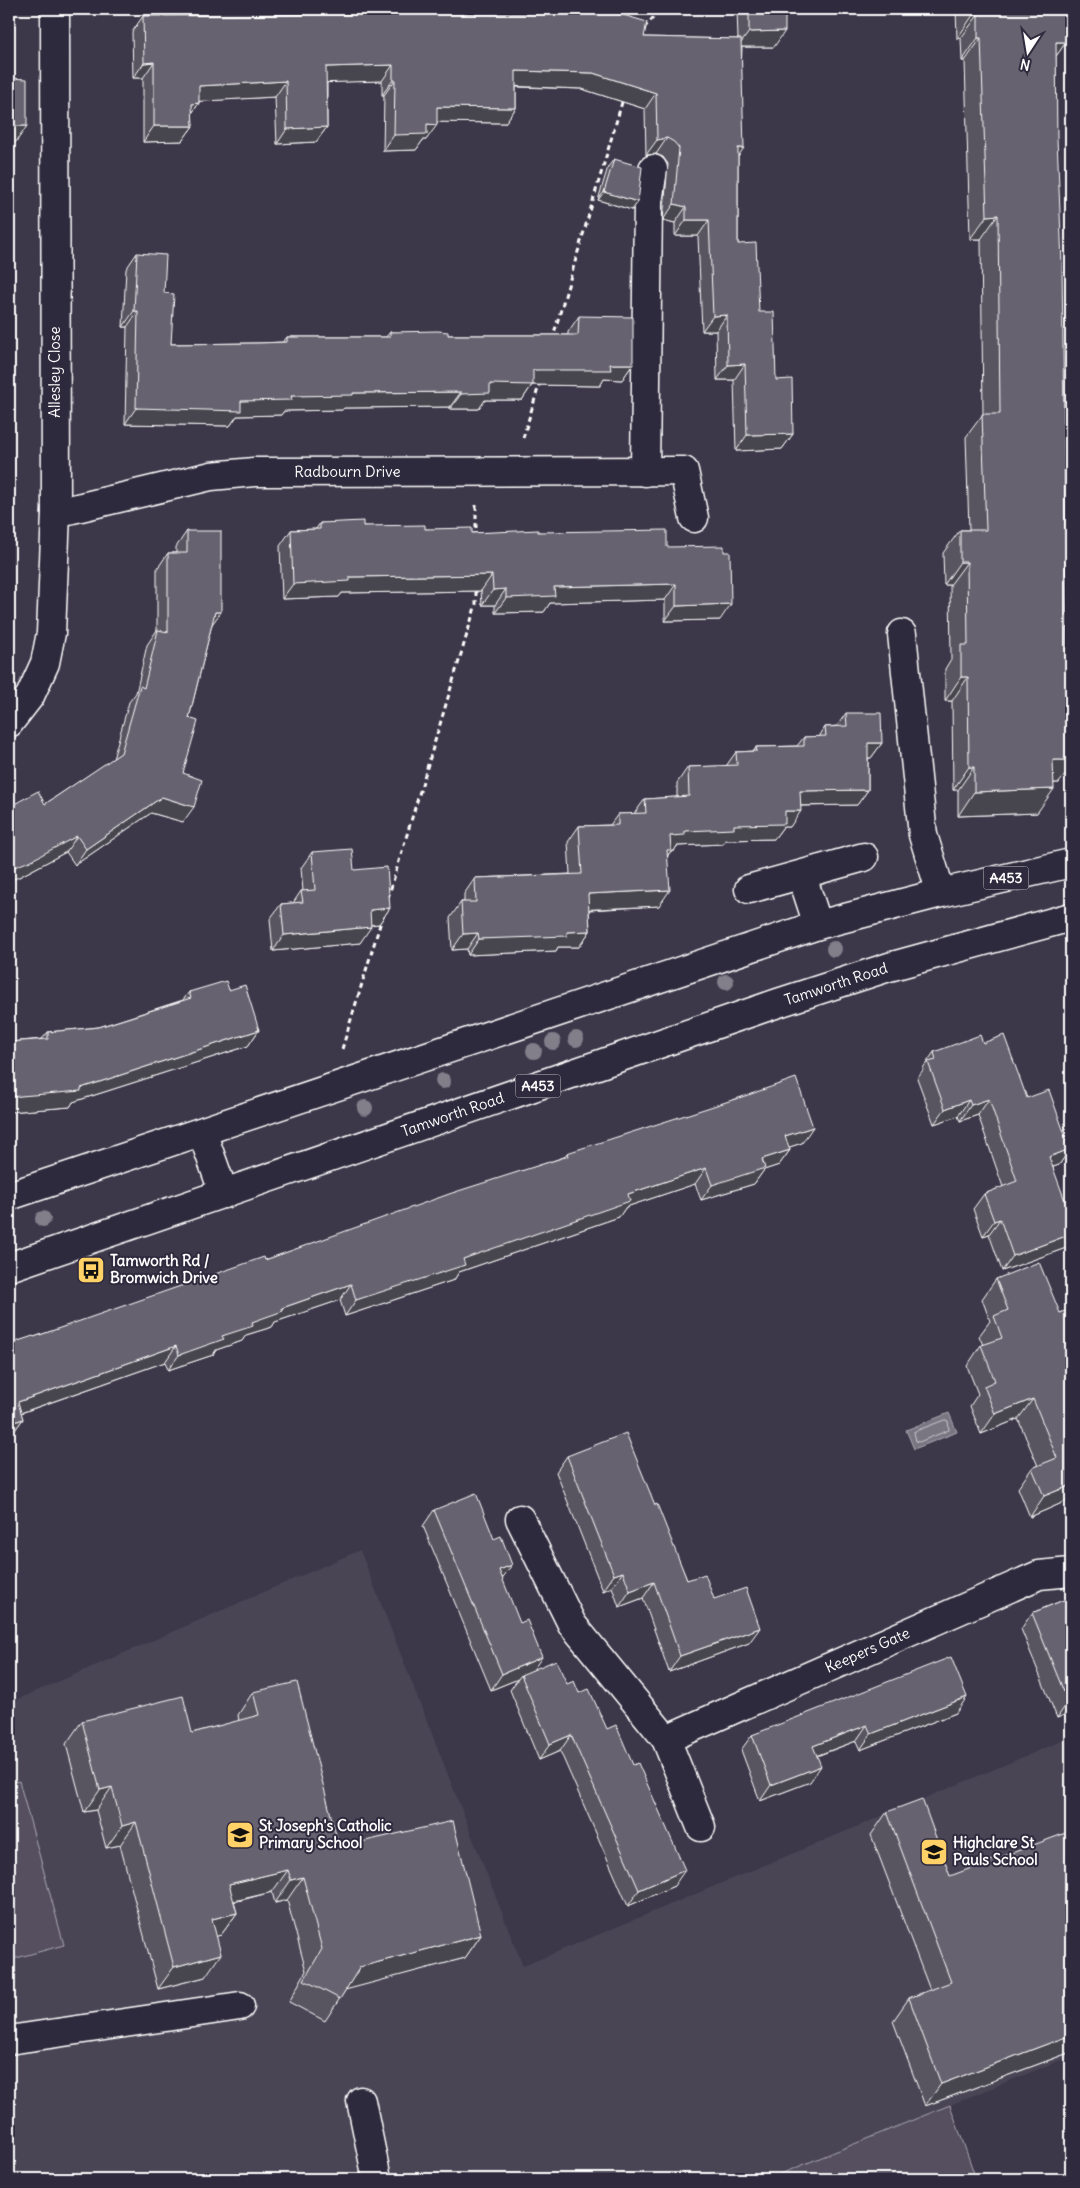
<svg xmlns="http://www.w3.org/2000/svg" width="1080" height="2188" viewBox="0 0 1080 2188" font-family="Delius,sans-serif">
<style>
.built{fill:#494455}
.green{fill:#555060;stroke:#aaa8b0}
.water{fill:#797682;stroke:#afadb4}
.lines{fill:none;stroke-linecap:round;stroke-linejoin:round}
.shore{stroke:#c9c8cd;stroke-width:1}
.minor-casing{stroke:#fff;stroke-width:31}
.major-casing{stroke:#fff;stroke-width:31}
.path{stroke:#fff;stroke-width:3;stroke-dasharray:5 4;stroke-linecap:butt}
.minor{stroke:#2f2a3d;stroke-width:28}
.major{stroke:#2f2a3d;stroke-width:28}
.tree{fill:#827e8a}
.wall{fill:#585460;stroke:#fff}
.shaded-wall{fill:#47454e;stroke:#fff}
.building{fill:#666270;stroke:#fff}
.labels{text-anchor:middle;stroke-width:4;stroke-linejoin:round;paint-order:stroke}
.shield{fill:#2f2a3d;stroke:#c1bfc5;stroke-width:1}
.shield-label{font-size:14px;font-weight:bold;fill:#fff}
.street-label{font-size:15px;fill:#fff;stroke:#2f2a3d}
.poi-label{font-size:15px;font-weight:bold;fill:#fff;stroke:#2f2a3d;text-anchor:start}
</style>
<rect width="100%" height="100%" fill="#3c3749"/>
<filter id="ink" filterUnits="userSpaceOnUse"><feTurbulence type="fractalNoise" baseFrequency=".02" numOctaves="2"/><feDisplacementMap in="SourceGraphic" scale="10" xChannelSelector="R" yChannelSelector="G"/><feConvolveMatrix kernelMatrix="1 2 1 2 8 2 1 2 1" color-interpolation-filters="sRGB"/></filter>
<g filter="url(#ink)">
<polygon class="built" points="360,1550 523,1966 1071,1737 1071,2056 768,2179 9,2179 9,1703"/>
<g class="green">
<polygon points="19,1781 64,1945 9,1960 9,1784"/>
<polygon points="950,2105 976,2179 768,2179"/>
</g>
<polygon class="water" points="949,1413 957,1432 914,1449 906,1430"/>
<g class="lines">
<polygon class="shore" points="945,1420 948,1421 949,1430 919,1442 916,1441 914,1432"/>
<g class="minor-casing">
<g id="minor">
<polyline points="645,472 648,202 653,169"/>
<path id="s1" d="M56,513L211,476L254,472L684,471L694,518"/>
<polyline points="902,634 923,835 941,893"/>
<polyline points="9,723 30,696 45,663 51,633 56,513 55,9"/>
<polyline points="802,876 818,925"/>
<polyline points="749,889 864,857"/>
<polyline points="202,1132 224,1194"/>
<polyline points="520,1519 572,1624 666,1739 701,1827"/>
<path id="s2" d="M666,1739L1039,1575L1071,1572"/>
<polyline points="9,2040 240,2006"/>
<polyline points="361,2101 377,2179"/>
</g>
</g>
<g class="major-casing">
<g id="major">
<polyline points="9,1196 818,925 941,893 1071,863"/>
<path id="s3" d="M9,1267L778,1003L889,967L1071,917"/>
</g>
</g>
<g class="path">
<polyline points="644,28 661,9"/>
<polyline points="552,340 623,99"/>
<polyline points="523,438 540,382"/>
<polyline points="476,505 476,536"/>
<polyline points="388,898 476,604 476,587"/>
<polyline points="342,1049 382,918"/>
</g>
<use href="#minor" class="minor"/>
<use href="#major" class="major"/>
</g>
<g class="tree">
<circle cx="834" cy="949" r="8"/>
<circle cx="726" cy="982" r="8"/>
<circle cx="576" cy="1039" r="8"/>
<circle cx="553" cy="1042" r="8"/>
<circle cx="534" cy="1051" r="8"/>
<circle cx="443" cy="1081" r="8"/>
<circle cx="365" cy="1108" r="8"/>
<circle cx="43" cy="1219" r="8"/>
</g>
<g class="wall">
<polygon points="737,9 785,9 774,47 742,47 738,155 738,244 759,312 776,380 793,434 782,449 736,451 734,380 717,380 716,331 702,331 698,236 675,236 675,223 663,220 668,164 663,157 656,154 646,155 645,109 582,89 516,87 516,108 505,123 437,122 426,140 423,140 416,150 383,151 384,95 382,95 382,81 327,82 327,127 316,142 277,144 275,97 199,101 199,103 192,113 193,126 182,141 143,142 143,78 133,78 132,32 143,16 644,37 738,39"/>
<polygon points="956,9 1065,9 1066,42 1056,56 1059,783 1054,783 1037,813 958,816 958,790 953,790 952,701 945,701 945,669 951,659 950,585 944,585 943,553 960,530 969,530 966,437 983,414 981,239 970,239 965,61 962,61 961,38 957,39"/>
<polygon points="614,159 638,202 632,210 598,200 608,167"/>
<polygon points="137,253 164,293 171,344 258,343 283,342 287,337 386,337 390,332 448,335 568,335 568,332 579,316 633,364 622,380 604,379 600,386 532,385 522,400 485,400 479,409 450,409 450,407 344,408 342,410 284,411 281,415 237,416 230,426 125,424 127,327 123,327 126,269"/>
<polygon points="320,523 363,526 425,529 472,533 538,532 667,547 720,620 665,621 665,600 550,603 544,612 495,613 495,605 482,605 481,591 342,593 339,597 282,599 280,546 291,530 316,529"/>
<polygon points="187,531 212,624 189,718 183,773 183,822 151,813 75,865 66,852 19,877 45,804 113,759 129,702 136,693 147,645 157,630 157,569 168,553 176,553 176,547"/>
<polygon points="846,713 882,743 871,758 868,758 868,790 857,805 801,806 790,827 783,827 774,839 725,840 723,844 677,846 674,851 671,851 668,855 659,906 589,910 590,931 579,947 558,947 556,951 468,955 467,949 452,950 450,918 461,902 464,902 464,894 475,878 570,874 568,842 579,826 610,825 618,814 634,814 645,799 677,797 677,783 688,767 726,766 736,752 754,751 756,747 797,746 804,737 819,737 825,727 837,726"/>
<polygon points="312,852 354,870 390,908 379,924 371,925 360,943 273,951 270,919 281,904 293,903 301,891 303,891 301,868"/>
<polygon points="229,990 259,1030 248,1046 73,1102 70,1107 9,1112 9,1042 42,1039 48,1032 99,1027 183,1000 189,992"/>
<polygon points="983,1043 1027,1098 1070,1149 1059,1165 1053,1167 1066,1248 1002,1271 989,1234 983,1236 973,1209 984,1194 1003,1187 978,1115 960,1121 958,1116 934,1124 917,1078 923,1070 923,1068 934,1052"/>
<polygon points="802,1143 789,1147 790,1150 779,1165 764,1170 754,1184 701,1200 695,1184 626,1207 619,1217 459,1272 454,1280 345,1316 340,1300 275,1322 272,1327 246,1335 242,1341 216,1350 213,1355 168,1370 165,1362 21,1413 23,1419 12,1434 9,1436 9,1344 34,1337 265,1260 564,1157 567,1153"/>
<polygon points="996,1279 1060,1313 1071,1309 1071,1499 1030,1517 1018,1488 1032,1468 1038,1466 1018,1419 981,1434 970,1406 978,1394 967,1366 981,1345 983,1345 979,1336 990,1321 982,1299"/>
<polygon points="567,1456 655,1505 687,1580 714,1599 749,1643 669,1672 643,1598 619,1607 612,1587 603,1591 556,1472"/>
<polygon points="434,1510 502,1579 534,1669 567,1684 579,1693 674,1886 628,1906 560,1751 539,1760 510,1690 518,1679 491,1690 423,1526"/>
<polygon points="1071,1597 1071,1712 1057,1718 1021,1629 1032,1613"/>
<polygon points="253,1692 339,1847 481,1935 465,1958 346,1989 325,2021 289,2002 306,1971 287,1900 275,1903 272,1892 234,1902 237,1913 221,1935 216,1936 205,1977 158,1989 120,1845 106,1848 96,1810 84,1812 66,1744 82,1721 192,1733 239,1721 238,1715"/>
<polygon points="956,1713 860,1750 856,1741 817,1756 810,1782 760,1801 741,1750 752,1735"/>
<polygon points="887,1812 950,1876 1071,2052 925,2106 893,2021 909,1998 930,1990 871,1835"/>
</g>
<g class="shaded-wall">
<polygon points="973,15 978,15 961,38 957,39"/>
<polygon points="785,31 774,47 738,47 749,32"/>
<polygon points="978,38 981,38 965,61 962,61"/>
<polygon points="1056,42 1066,42 1050,65"/>
<polygon points="154,62 143,78 133,78 144,63"/>
<polygon points="393,65 382,81 316,83 326,67"/>
<polygon points="516,71 593,73 656,93 645,109 582,89 505,86"/>
<polygon points="393,80 395,80 384,95 382,95"/>
<polygon points="286,81 275,97 188,102 199,86"/>
<polygon points="199,103 188,119 192,104"/>
<polygon points="437,107 516,108 505,123 426,122"/>
<polygon points="427,124 437,125 426,140 423,140 416,150 383,151 394,135"/>
<polygon points="9,126 27,126 16,142 9,142"/>
<polygon points="154,126 193,126 182,141 143,142"/>
<polygon points="327,127 316,142 277,144 287,129"/>
<polygon points="667,138 656,154 646,155 657,140"/>
<polygon points="738,148 744,148 733,163"/>
<polygon points="604,192 638,202 632,210 598,200"/>
<polygon points="674,204 686,207 675,223 663,220"/>
<polygon points="998,215 981,239 970,239 987,216"/>
<polygon points="686,220 709,220 698,236 675,236"/>
<polygon points="134,311 138,311 127,327 123,327"/>
<polygon points="727,315 716,331 702,331 713,316"/>
<polygon points="610,364 633,364 622,380 604,379 600,386 532,385 522,400 485,400 479,409 450,409 461,394 533,370"/>
<polygon points="745,364 734,380 717,380 728,365"/>
<polygon points="461,392 450,407 344,408 342,410 284,411 281,415 237,416 230,426 125,424 136,408 241,401 291,396 353,393"/>
<polygon points="793,434 782,449 736,451 747,435"/>
<polygon points="960,562 967,562 950,585 944,585"/>
<polygon points="492,575 481,591 342,593 339,597 282,599 293,584 350,577"/>
<polygon points="676,584 665,600 550,603 544,612 495,613 506,598 554,587"/>
<polygon points="506,589 495,605 482,605 493,590"/>
<polygon points="731,604 720,620 665,621 676,606"/>
<polygon points="215,612 221,612 210,627"/>
<polygon points="961,677 968,677 952,701 945,701"/>
<polygon points="868,743 882,743 871,758 857,758"/>
<polygon points="1053,760 1071,760 1071,767 1059,783 1037,783"/>
<polygon points="969,767 974,767 958,790 953,790"/>
<polygon points="1054,789 1037,813 958,816 974,792"/>
<polygon points="868,790 857,805 789,806 800,791"/>
<polygon points="162,797 194,807 183,822 151,813 75,865 86,849"/>
<polygon points="785,811 801,811 790,827 783,827 774,839 725,840 723,844 677,846 674,851 671,851 660,866 670,836 685,831 734,825"/>
<polygon points="77,836 66,852 19,877 9,881 9,869"/>
<polygon points="670,890 659,906 577,910 588,894"/>
<polygon points="390,908 379,924 359,926 370,910"/>
<polygon points="371,927 360,943 273,951 284,935"/>
<polygon points="590,931 579,947 558,947 556,951 468,955 479,939 567,932"/>
<polygon points="478,933 467,949 452,950 463,934"/>
<polygon points="259,1030 248,1046 73,1102 70,1107 9,1112 9,1097 81,1088"/>
<polygon points="989,1099 978,1115 960,1121 971,1105"/>
<polygon points="969,1100 958,1116 934,1124 945,1109"/>
<polygon points="813,1127 802,1143 774,1152 785,1136"/>
<polygon points="1070,1149 1059,1165 1038,1172 1049,1157"/>
<polygon points="790,1150 779,1165 764,1170 754,1184 701,1200 712,1185 762,1159"/>
<polygon points="706,1168 695,1184 626,1207 619,1217 459,1272 454,1280 345,1316 356,1300 463,1259 628,1194"/>
<polygon points="1000,1219 989,1234 983,1236 994,1221"/>
<polygon points="1071,1234 1071,1239 1066,1248 1002,1271 1013,1256"/>
<polygon points="351,1284 340,1300 275,1322 272,1327 246,1335 242,1341 216,1350 213,1355 168,1370 179,1355 222,1336 282,1308"/>
<polygon points="176,1346 165,1362 9,1417 18,1402"/>
<polygon points="1033,1399 1018,1419 981,1434 995,1414"/>
<polygon points="23,1419 12,1434 9,1436 9,1424"/>
<polygon points="1071,1485 1071,1499 1030,1517 1044,1496"/>
<polygon points="512,1565 501,1580 499,1570"/>
<polygon points="623,1572 612,1587 603,1591 614,1575"/>
<polygon points="654,1582 643,1598 619,1607 630,1591"/>
<polygon points="760,1628 749,1643 669,1672 680,1656"/>
<polygon points="542,1657 531,1673 521,1675 518,1679 491,1690 502,1674"/>
<polygon points="967,1697 956,1713 860,1750 871,1734"/>
<polygon points="1071,1701 1071,1712 1057,1718 1068,1702"/>
<polygon points="867,1725 856,1741 802,1761 813,1746"/>
<polygon points="571,1735 560,1751 539,1760 550,1744"/>
<polygon points="821,1766 810,1782 760,1801 771,1785"/>
<polygon points="112,1787 96,1810 84,1812 100,1790"/>
<polygon points="136,1822 120,1845 106,1848 122,1826"/>
<polygon points="288,1870 272,1892 213,1906 229,1884"/>
<polygon points="685,1870 674,1886 628,1906 639,1890"/>
<polygon points="303,1877 287,1900 275,1903 291,1880"/>
<polygon points="237,1913 221,1935 196,1942 212,1919"/>
<polygon points="481,1935 465,1958 345,1990 360,1967"/>
<polygon points="221,1954 205,1977 158,1989 174,1967"/>
<polygon points="1071,2035 1071,2052 925,2106 941,2084"/>
</g>
<g class="building">
<polygon points="749,9 785,9 785,31 749,32"/>
<polygon points="973,9 1065,9 1066,42 1056,42 1057,137 1062,264 1067,668 1071,668 1071,760 1053,760 1054,789 974,792 974,767 969,767 968,677 961,677 961,645 968,645 967,562 960,562 960,530 986,530 982,414 1000,414 998,215 987,216 981,38 978,38 978,15 973,15"/>
<polygon points="613,12 647,22 644,37 741,39 744,148 738,148 738,244 756,243 759,312 774,312 776,380 792,379 793,434 747,435 745,364 728,365 727,315 713,316 709,220 686,220 686,207 674,204 679,148 674,142 667,138 657,140 656,93 593,73 516,71 516,108 437,107 437,125 427,124 427,134 394,135 395,80 393,80 393,65 326,67 327,127 287,129 286,81 199,86 199,103 192,104 193,126 154,126 154,62 144,63 143,16"/>
<polygon points="9,78 27,79 27,126 9,126"/>
<polygon points="614,159 642,167 638,202 604,192"/>
<polygon points="137,253 166,255 164,293 174,294 171,344 258,343 287,342 287,337 390,337 390,332 438,331 448,332 448,335 578,335 579,316 633,317 633,364 610,364 611,370 533,370 533,385 490,384 490,393 461,394 461,392 353,393 353,395 291,396 292,400 241,401 241,411 136,408 138,311 134,311"/>
<polygon points="363,521 363,526 425,525 425,529 472,528 472,533 538,530 538,532 667,530 667,547 724,546 724,552 730,552 731,604 676,606 676,584 554,587 555,596 506,598 506,589 493,590 492,575 350,577 350,581 293,584 291,530 320,529 320,523"/>
<polygon points="187,531 221,531 221,612 215,612 189,718 198,721 183,773 202,780 194,807 162,797 86,849 77,836 30,861 9,869 9,807 38,791 45,804 121,753 140,686 144,688 158,630 168,632 168,553 187,553"/>
<polygon points="846,713 881,713 882,743 868,743 868,790 800,791 801,811 785,811 785,824 734,825 734,829 685,831 685,835 670,836 671,850 667,850 670,890 588,894 590,931 567,932 567,936 479,939 478,933 463,934 461,902 476,902 475,878 582,874 579,826 618,825 618,814 646,813 645,799 689,796 688,767 737,765 736,752 757,751 756,747 804,746 804,737 826,736 825,727 847,726"/>
<polygon points="352,849 354,870 387,867 390,908 370,910 371,927 284,935 281,904 303,902 301,891 315,890 312,852"/>
<polygon points="226,981 229,990 245,985 259,1030 81,1088 81,1091 9,1097 9,1042 48,1039 48,1032 99,1027 191,998 189,992"/>
<polygon points="980,1035 983,1043 1004,1035 1027,1098 1049,1090 1070,1149 1049,1157 1071,1217 1071,1234 1013,1256 1000,1219 994,1221 984,1194 1017,1181 989,1099 971,1105 969,1100 945,1109 928,1062 936,1060 934,1052"/>
<polygon points="796,1078 813,1127 785,1136 790,1150 762,1159 765,1168 712,1185 706,1168 628,1194 630,1201 463,1259 465,1265 356,1300 351,1284 282,1308 283,1311 252,1322 253,1326 222,1336 224,1339 179,1355 176,1346 18,1402 23,1419 9,1424 9,1344 33,1336 34,1337 264,1257 265,1260 452,1193 568,1156 567,1153 751,1094"/>
<polygon points="1039,1262 1060,1313 1071,1309 1071,1485 1044,1496 1032,1468 1057,1458 1033,1399 995,1414 984,1386 995,1381 981,1345 1002,1338 994,1316 1008,1310 996,1279"/>
<polygon points="626,1433 655,1505 657,1504 687,1580 705,1574 714,1599 746,1588 760,1628 680,1656 654,1582 630,1591 623,1572 614,1575 567,1456"/>
<polygon points="476,1493 494,1539 501,1536 512,1565 499,1570 520,1623 527,1620 542,1657 502,1674 434,1510"/>
<polygon points="1071,1597 1071,1701 1068,1702 1032,1613"/>
<polygon points="951,1657 967,1697 871,1734 867,1725 813,1746 821,1766 771,1785 752,1735"/>
<polygon points="556,1660 567,1684 574,1681 579,1693 589,1689 607,1729 616,1725 633,1765 638,1763 685,1870 639,1890 571,1735 550,1744 521,1675"/>
<polygon points="297,1682 339,1847 453,1821 481,1935 360,1967 340,1999 304,1980 322,1949 303,1877 291,1880 288,1870 229,1884 237,1913 212,1919 221,1954 174,1967 136,1822 122,1826 112,1787 100,1790 82,1721 183,1696 192,1733 259,1715 253,1692"/>
<polygon points="922,1799 950,1876 1071,1831 1071,2035 941,2084 909,1998 951,1982 887,1812"/>
</g>
</g>
<defs>
<g id="bus-square" transform="scale(1.4375)"><rect x="-9" y="-9" width="18" height="18" rx="4" fill="#ffd166" stroke="#2f2a3d"/><path d="M-5-6H5V4H4V6H2V4H-2V6H-4V4H-5ZM-3.5-4V0h7V-4ZM-3.5 1.2v1.5H-2V1.2ZM2 1.2v1.5H3.5V1.2Z" fill="#111"/></g>
<g id="school-square" transform="scale(1.4375)"><rect x="-9" y="-9" width="18" height="18" rx="4" fill="#ffd166" stroke="#2f2a3d"/><path d="M0-5L7-2L0 1L-7-2ZM-4 1L0 2.5L4 1V4Q0 6-4 4Z" fill="#111"/></g>
</defs>
<g fill-rule="evenodd">
<use href="#bus-square" x="91" y="1270"/>
<use href="#school-square" x="240" y="1835"/>
<use href="#school-square" x="934" y="1852"/>
</g>
<g class="labels">
<g class="shield">
<rect x="983.5" y="866.5" width="45" height="23" rx="4"/>
<rect x="515.5" y="1074.5" width="45" height="23" rx="4"/>
</g>
<g class="shield-label">
<text x="1006" y="883">A453</text>
<text x="538" y="1091">A453</text>
</g>
<g class="street-label">
<text transform="translate(55 372) rotate(-90)" y="5">Allesley Close</text>
<text dy="5" stroke="none"><textPath href="#s1" startOffset="296">Radbourn Drive</textPath></text>
<text dy="5" stroke="none"><textPath href="#s3" startOffset="874">Tamworth Road</textPath></text>
<text dy="5" stroke="none"><textPath href="#s3" startOffset="469">Tamworth Road</textPath></text>
<text dy="5" stroke="none"><textPath href="#s2" startOffset="220">Keepers Gate</textPath></text>
</g>
<g class="poi-label">
<text x="110" y="1266">Tamworth Rd /<tspan x="110" dy="17">Bromwich Drive</tspan></text>
<text x="259" y="1831">St Joseph's Catholic<tspan x="259" dy="17">Primary School</tspan></text>
<text x="953" y="1848">Highclare St<tspan x="953" dy="17">Pauls School</tspan></text>
</g>
</g>
<rect width="1080" height="2188" fill="none" stroke="#2f2a3d" stroke-width="30"/>
<rect x="15" y="15" width="1050" height="2158" fill="none" stroke="#fff" stroke-width="2" filter="url(#ink)"/>
<g transform="translate(1028 52) rotate(192)" stroke="#2f2a3d" stroke-width="4" paint-order="stroke">
<path d="M0-4L9 19L0 12L-9 19Z" fill="#ffffff"/>
<text y="-8" font-size="14" font-weight="bold" text-anchor="middle" fill="#ffffff">N</text>
</g>
</svg>
